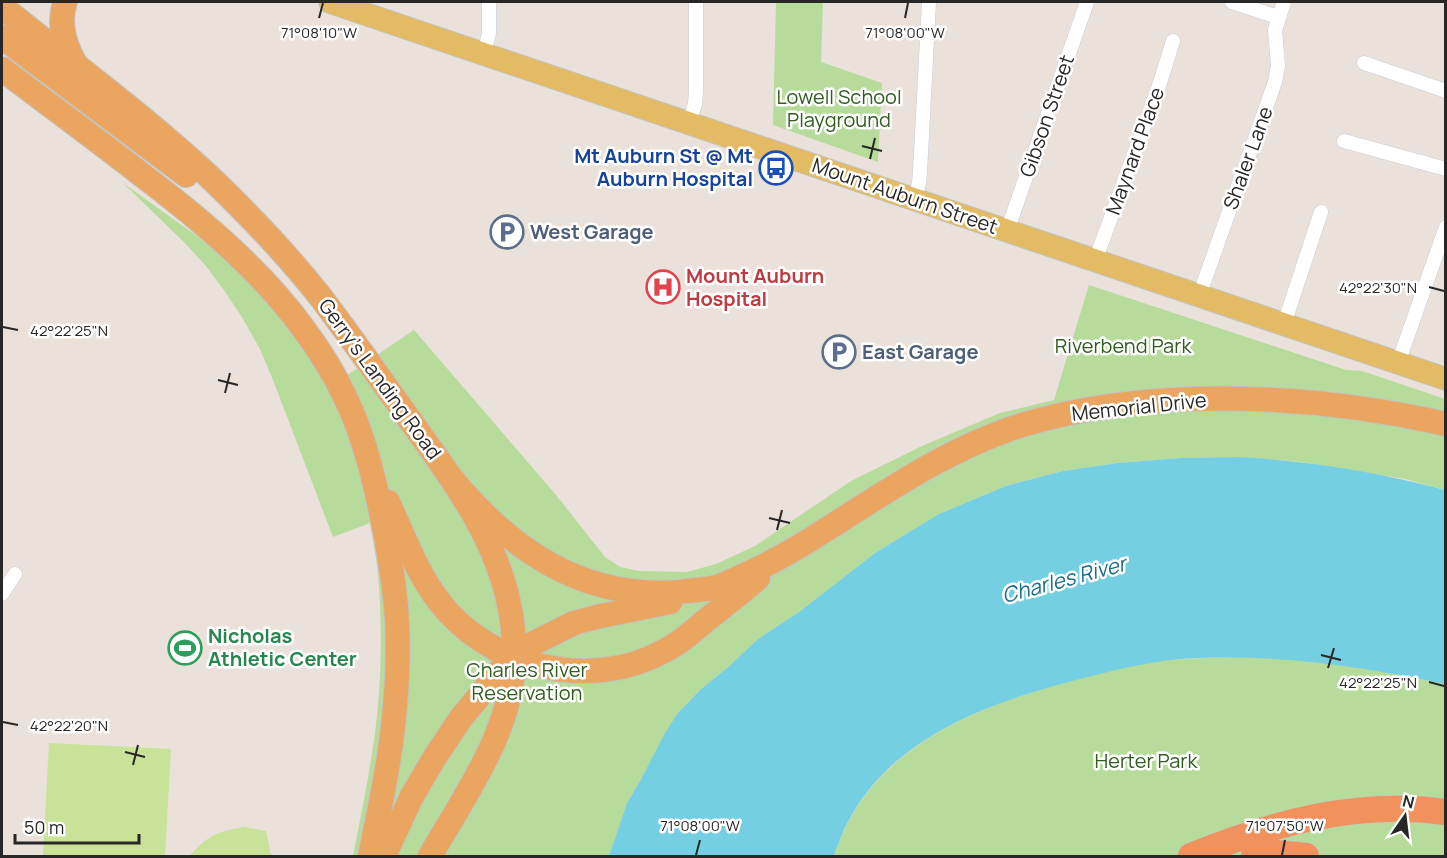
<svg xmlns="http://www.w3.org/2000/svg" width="1447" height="858" viewBox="0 0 1447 858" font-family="Manrope,sans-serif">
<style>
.green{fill:#b6db9a}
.pitch{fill:#c8e297}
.water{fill:#75cfe3}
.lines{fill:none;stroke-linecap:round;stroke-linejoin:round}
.minor-casing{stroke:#c8cdd8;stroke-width:15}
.primary-casing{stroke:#c3c3c3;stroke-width:24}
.trunk-casing{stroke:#c3c3c3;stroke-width:26}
.motorway-casing{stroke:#c3c3c3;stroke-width:27}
.minor{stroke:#fff;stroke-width:14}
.primary{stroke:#e3bb64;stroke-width:22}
.trunk{stroke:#eaa661;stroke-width:24}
.motorway{stroke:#f0915e;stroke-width:26}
.ticks{fill:none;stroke:#272727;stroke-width:2}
.labels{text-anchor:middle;stroke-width:5;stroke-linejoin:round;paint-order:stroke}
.park-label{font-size:20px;fill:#315d1f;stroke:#fff}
.street-label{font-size:20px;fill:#272727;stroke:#fff}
.transit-label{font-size:20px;font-weight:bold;fill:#164399;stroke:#fff;text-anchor:end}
.service-label{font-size:20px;font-weight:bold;fill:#4e5e75;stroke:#fff;text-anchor:start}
.health-label{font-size:20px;font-weight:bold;fill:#be3a42;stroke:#fff;text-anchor:start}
.leisure-label{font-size:20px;font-weight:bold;fill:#27864d;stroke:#fff;text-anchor:start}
.water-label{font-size:21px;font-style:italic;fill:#186d8b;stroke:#fff}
.ticks-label{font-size:15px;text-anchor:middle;fill:#272727;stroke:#fff;stroke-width:5;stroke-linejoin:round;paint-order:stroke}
</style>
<rect width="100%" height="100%" fill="#e9e1da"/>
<g class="green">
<polygon points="776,2 823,2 821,62 882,83 878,162 773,125"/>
<path d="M123,183L208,244L255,285L305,348L330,387L414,330L556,495L605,557L620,567L639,571L687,572L716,564L755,546L851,481L922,446L1000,413L1054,400L1089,285L1346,370L1362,371L1445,399V490L1405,479L1301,462L1239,457L1181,458L1118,463L1063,471L1006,486L939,514L875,553L799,612L758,639L727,668L701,689L678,713L627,803L609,856H353C362,810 372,763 377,716C382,669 382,620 378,573C376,556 373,539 370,523L333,537L273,380L260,349L243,319L226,293L206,266L185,243Z"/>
<path d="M1237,657C1266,658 1296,659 1326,663C1366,668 1406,675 1445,684V856H834C867,752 969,708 1067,682C1087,677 1107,670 1128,666C1164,659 1200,658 1237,657Z"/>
</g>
<g class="pitch">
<polygon points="49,743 171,749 165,856 43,856"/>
<path d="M244,827L266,831L271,856H189C209,835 216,832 244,827Z"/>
</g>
<path class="water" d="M1239,457C1309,461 1378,472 1445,490V684C1364,667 1285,655 1201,658C1157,659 1119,669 1076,680C975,706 868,747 834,856H609L627,803L641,779L665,733L678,713L701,689L727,668L758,639L799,612L875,553L939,514L1006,486L1063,471L1118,463L1181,458Z"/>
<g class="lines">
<g class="minor-casing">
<g id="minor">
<polyline points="1232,2 1278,17"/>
<polyline points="484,54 489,33 489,2"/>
<polyline points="1364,63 1446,91"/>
<polyline points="689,123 695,104 696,92 696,2"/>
<polyline points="1344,141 1446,169"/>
<polyline points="915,200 919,183 920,172 929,2"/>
<polyline points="1007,231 1087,2"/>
<polyline points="1095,261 1159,86 1173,41"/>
<polyline points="1199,296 1275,82 1278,66 1275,30 1284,2"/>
<polyline points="1284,324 1321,212"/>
<polyline points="1398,363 1446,227"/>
<polyline points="2,594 15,574"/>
</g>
</g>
<g class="primary-casing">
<polyline id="primary" points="330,2 1446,379"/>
</g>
<g class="trunk-casing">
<g id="trunk">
<path d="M65,2C58,24 64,45 76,65"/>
<path d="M2,7C74,65 150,120 217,184C253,219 288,256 319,295C349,334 378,376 407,416C461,491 518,564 514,662C511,732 464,797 430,856"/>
<polyline points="2,37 186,175"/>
<path d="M2,69C48,104 96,139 142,175C179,203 215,232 248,265C285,301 324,351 346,399C364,436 374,477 382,517C388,546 393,576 396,606C399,639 398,673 395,706C391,757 380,807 370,856"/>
<path d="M452,479C511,550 583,600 679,592C692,590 705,590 717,587C727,584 737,578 747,574C775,561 801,546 827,529C889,490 951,447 1022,425C1153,386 1313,394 1446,424"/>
<path d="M388,502C403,534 416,571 438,600C488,667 590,692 664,651C679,644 692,632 705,621C723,607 741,593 758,578"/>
<polyline points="384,856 412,796 435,757 461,718 505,665 530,645 574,623 596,617 670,602"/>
</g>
</g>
<g class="motorway-casing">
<g id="motorway">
<path d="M1191,856C1272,823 1357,800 1446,812"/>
<polyline points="1254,856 1275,853 1306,856"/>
</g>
</g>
<use href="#minor" class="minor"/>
<use href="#primary" class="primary"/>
<use href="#trunk" class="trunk"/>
<use href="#motorway" class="motorway"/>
</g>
<path class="ticks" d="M319,18L323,3M905,18L908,3M862,146L882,151M870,159L875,138M1429,287L1444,291M3,327L18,330M218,380L238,385M225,393L230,373M769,518L790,523M777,530L782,510M1321,655L1341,660M1328,668L1334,648M1429,682L1444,686M3,722L18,725M125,752L145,757M133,765L138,745M696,855L700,840M1282,855L1285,840"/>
<defs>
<g id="bus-ring" transform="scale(1.725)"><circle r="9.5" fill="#fff" stroke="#1a4fb4" stroke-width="1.5"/><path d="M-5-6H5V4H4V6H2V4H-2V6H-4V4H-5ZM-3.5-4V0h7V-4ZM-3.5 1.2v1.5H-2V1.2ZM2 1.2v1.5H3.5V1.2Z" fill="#1a4fb4"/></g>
<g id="parking-ring" transform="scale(1.725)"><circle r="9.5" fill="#fff" stroke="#5c6f8a" stroke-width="1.5"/><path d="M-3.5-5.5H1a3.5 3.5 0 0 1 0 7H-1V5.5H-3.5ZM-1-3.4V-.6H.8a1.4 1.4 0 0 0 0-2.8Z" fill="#5c6f8a"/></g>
<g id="hospital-ring" transform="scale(1.725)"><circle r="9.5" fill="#fff" stroke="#e0444e" stroke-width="1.5"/><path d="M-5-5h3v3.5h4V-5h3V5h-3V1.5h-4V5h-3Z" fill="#e0444e"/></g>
<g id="stadium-ring" transform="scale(1.725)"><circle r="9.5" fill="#fff" stroke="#2e9e5b" stroke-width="1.5"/><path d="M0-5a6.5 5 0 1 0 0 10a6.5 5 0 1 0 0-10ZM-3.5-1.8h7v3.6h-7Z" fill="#2e9e5b"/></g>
</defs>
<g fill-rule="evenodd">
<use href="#bus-ring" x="776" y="168"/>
<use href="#parking-ring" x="507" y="232"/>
<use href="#hospital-ring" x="663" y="287"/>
<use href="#parking-ring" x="839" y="352"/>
<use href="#stadium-ring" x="185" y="648"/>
</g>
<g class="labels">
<g class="park-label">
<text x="839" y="104">Lowell School<tspan x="839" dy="23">Playground</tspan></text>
<text x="1123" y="353">Riverbend Park</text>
<text x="527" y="677">Charles River<tspan x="527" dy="23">Reservation</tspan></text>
<text x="1146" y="768">Herter Park</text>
</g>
<g class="street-label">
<text transform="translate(1047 116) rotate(-71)" y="7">Gibson Street</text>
<text transform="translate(1135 151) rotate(-70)" y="7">Maynard Place</text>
<text transform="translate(1248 158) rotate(-70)" y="7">Shaler Lane</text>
<text transform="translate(905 196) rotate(19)" y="7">Mount Auburn Street</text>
<text transform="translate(380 379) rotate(54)" y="7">Gerry's Landing Road</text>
<text transform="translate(1139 407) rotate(-6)" y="7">Memorial Drive</text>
</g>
<g class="transit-label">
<text x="753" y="163">Mt Auburn St @ Mt<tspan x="753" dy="23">Auburn Hospital</tspan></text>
</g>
<g class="service-label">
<text x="530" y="239">West Garage</text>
<text x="862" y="359">East Garage</text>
</g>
<g class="health-label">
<text x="686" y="283">Mount Auburn<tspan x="686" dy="23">Hospital</tspan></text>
</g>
<g class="leisure-label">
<text x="208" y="643">Nicholas<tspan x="208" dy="23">Athletic Center</tspan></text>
</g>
<g class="water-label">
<text transform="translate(1064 580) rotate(-15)" y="7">Charles River</text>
</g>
</g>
<g class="ticks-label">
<text x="319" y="38">71°08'10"W</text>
<text x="905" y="38">71°08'00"W</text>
<text x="1378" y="293">42°22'30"N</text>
<text x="69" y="336">42°22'25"N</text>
<text x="1378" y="688">42°22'25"N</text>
<text x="69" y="731">42°22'20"N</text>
<text x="700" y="831">71°08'00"W</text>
<text x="1285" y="831">71°07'50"W</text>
</g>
<rect width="1447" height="858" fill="none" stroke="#272727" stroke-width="6"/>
<g transform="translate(1405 816) rotate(14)" stroke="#ffffff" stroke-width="4.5" paint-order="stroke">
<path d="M0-4.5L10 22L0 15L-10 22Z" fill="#272727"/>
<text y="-9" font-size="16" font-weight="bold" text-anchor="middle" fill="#272727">N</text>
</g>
<path d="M15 834v9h124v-9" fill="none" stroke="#272727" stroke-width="3"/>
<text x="24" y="834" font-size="18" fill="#272727" stroke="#ffffff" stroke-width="4.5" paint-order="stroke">50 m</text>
</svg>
